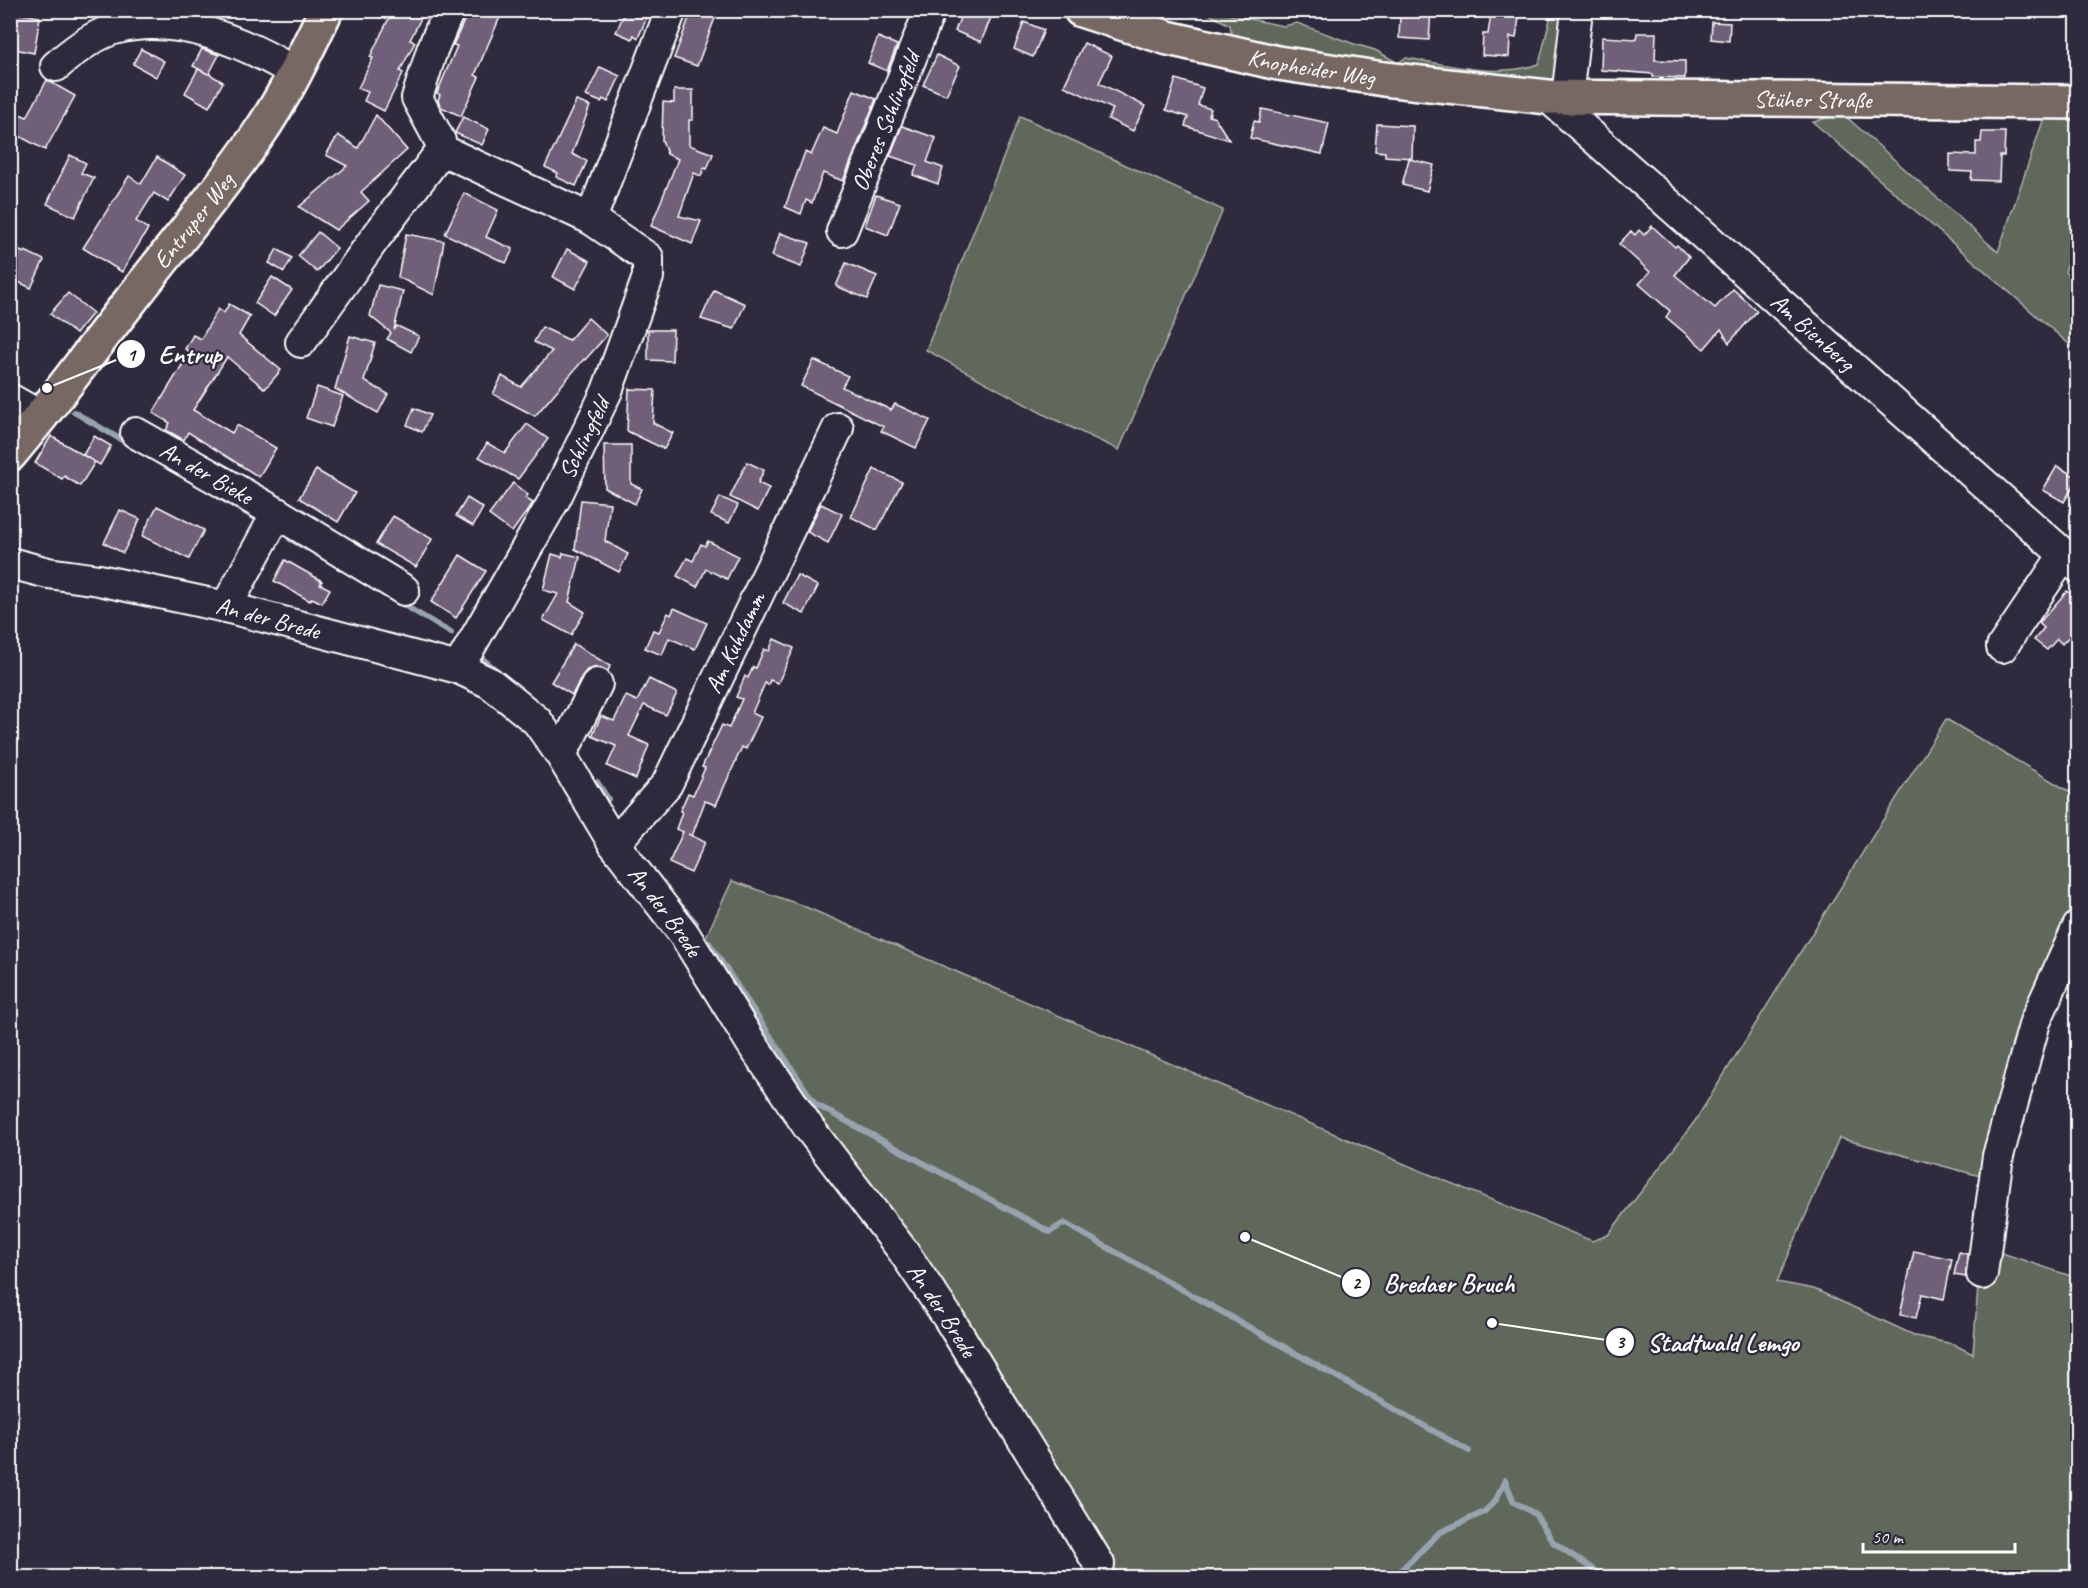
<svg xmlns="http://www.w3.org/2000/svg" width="2088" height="1588" viewBox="0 0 2088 1588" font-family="Caveat,sans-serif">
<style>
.green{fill:#5e675a;stroke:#aeb3ac;stroke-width:1.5}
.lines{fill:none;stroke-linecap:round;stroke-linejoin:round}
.stream{stroke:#97a4b0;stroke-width:6}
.building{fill:#6f5e78;stroke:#fff;stroke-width:1.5}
.minor-casing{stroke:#fff;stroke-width:34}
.major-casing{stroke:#fff;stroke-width:38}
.minor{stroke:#2f2a3d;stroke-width:30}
.major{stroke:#776864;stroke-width:33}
.labels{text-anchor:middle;stroke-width:4.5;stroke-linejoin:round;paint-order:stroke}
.street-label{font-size:24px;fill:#fff;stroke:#2f2a3d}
.leader{fill:none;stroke:#fff;stroke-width:2}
.callout-dot{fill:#fff;stroke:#2f2a3d;stroke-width:2}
.mark-label{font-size:18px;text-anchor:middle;font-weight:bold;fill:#111}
.callout-label{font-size:26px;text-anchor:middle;font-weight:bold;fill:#fff;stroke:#2f2a3d;stroke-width:4.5;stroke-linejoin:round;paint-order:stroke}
</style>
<rect width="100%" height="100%" fill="#2f2a3d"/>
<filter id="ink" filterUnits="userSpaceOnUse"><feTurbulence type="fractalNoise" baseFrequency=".0167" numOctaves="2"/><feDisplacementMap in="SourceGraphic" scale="12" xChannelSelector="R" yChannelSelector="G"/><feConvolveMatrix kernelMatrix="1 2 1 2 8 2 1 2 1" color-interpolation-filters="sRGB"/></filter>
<g filter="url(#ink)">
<g class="green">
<path d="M1203,11H1219L1231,15L1283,26L1297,23L1354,44L1375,50L1398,63L1405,58C1450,64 1494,79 1539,64L1552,11H1571L1556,79L1467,77L1401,73L1232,37L1230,25Z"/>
<polygon points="1842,113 1998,252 2045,115 2077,114 2077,231 2065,272 2077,284 2077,351 1813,122"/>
<polygon points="1020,116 1223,210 1119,450 1047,416 926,350"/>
<polygon points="1946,719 2077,796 2077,943 1995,1180 1839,1138 1777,1282 1814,1289 1916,1336 1953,1344 1973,1354 1981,1246 2077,1278 2077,1577 1098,1577 713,958 712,949 703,943 732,881 801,905 1414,1168 1592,1241 1608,1235 1695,1121"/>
</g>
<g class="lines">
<g class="stream">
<polyline points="74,412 130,445"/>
<polyline points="219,497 255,518"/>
<polyline points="290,539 306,548"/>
<polyline points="397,601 451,633"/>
<polyline points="478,655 501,674"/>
<polyline points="597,782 608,799"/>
<polyline points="680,905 696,923"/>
<polyline points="709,943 815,1104 1050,1232 1064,1223 1469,1451"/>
<polyline points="1505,1480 1514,1502 1535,1514 1553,1542 1598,1573 1600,1578"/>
<polyline points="1393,1578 1439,1533 1484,1512 1496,1500 1505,1480"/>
</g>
</g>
<g class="building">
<polygon points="393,10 425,10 410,40 415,42 400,71 403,73 384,111 364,101 368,92 358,88 373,58 370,57"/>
<polygon points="469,10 503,10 475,75 479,77 461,116 441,107 438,100 440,95 437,93 457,46 453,45"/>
<polygon points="626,10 650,10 638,38 634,35 632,39 616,32"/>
<polygon points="692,10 718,10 697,66 674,58"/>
<polygon points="963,10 994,10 981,42 955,31"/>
<polygon points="1407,10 1431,10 1429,40 1399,38 1400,16 1406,17"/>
<polygon points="1497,10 1520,10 1516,38 1510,37 1509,57 1482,55 1483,34 1488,34 1491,14 1497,14"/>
<polygon points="10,12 40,17 34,53 10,48"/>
<polygon points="1024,22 1044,30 1033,57 1014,49"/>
<polygon points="1712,22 1730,23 1729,41 1711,39"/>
<polygon points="1637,33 1656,33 1655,60 1685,61 1685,78 1653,77 1653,74 1601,70 1602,37 1636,39"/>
<polygon points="878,37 897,45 887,71 868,63"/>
<polygon points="1084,43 1112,56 1099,83 1145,106 1133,131 1108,119 1113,109 1064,86"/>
<polygon points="141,49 164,61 156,77 133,64"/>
<polygon points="202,49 219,55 209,74 223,82 209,107 185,93 198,69 208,74 193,66"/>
<polygon points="937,55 960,66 946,95 923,85"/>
<polygon points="600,67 620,76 608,102 603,99 601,102 586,96"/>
<polygon points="1176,79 1203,88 1198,105 1211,109 1209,116 1215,118 1229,140 1185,126 1188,117 1166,110"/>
<polygon points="47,80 75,96 45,150 10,131 10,110 27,117"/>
<polygon points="674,90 693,90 693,120 689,120 689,145 713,154 707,169 704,168 701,176 694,173 679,216 701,221 692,244 651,226 678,159 667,154 662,140 663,102 674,103"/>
<polygon points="854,90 876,99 843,181 823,173 812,203 806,200 801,214 785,207 805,152 811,155 823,128 837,134"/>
<polygon points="576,101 590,106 572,154 587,161 576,186 556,177 558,173 545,167"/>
<polygon points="1262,109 1329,123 1322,154 1250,138 1254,121 1259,122"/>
<polygon points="376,115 407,150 361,192 369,201 336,230 299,207 347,166 326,155 338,135 358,148"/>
<polygon points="463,117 489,129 482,145 455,133"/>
<polygon points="1377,124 1413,126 1412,158 1385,156 1385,152 1375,151"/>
<polygon points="902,126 936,138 927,162 943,168 938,184 913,175 917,165 890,156"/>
<polygon points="1982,132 2005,132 2004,156 2000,156 1999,181 1971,180 1972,172 1950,171 1950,154 1976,155 1976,142 1981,142"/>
<polygon points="70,155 86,163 81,173 94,178 75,217 47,204"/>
<polygon points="157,157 185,175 168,202 154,193 136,221 148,229 122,272 83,248 129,176 141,184"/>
<polygon points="1409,159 1434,165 1427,191 1402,185"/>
<polygon points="464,193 498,210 486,237 513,249 506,263 445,234"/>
<polygon points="876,195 900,203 888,235 865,226"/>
<polygon points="1652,226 1675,247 1677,245 1689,257 1675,275 1715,308 1733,289 1757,311 1729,343 1721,329 1704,349 1666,317 1670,311 1639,284 1650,272 1619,244 1631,231 1635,235 1639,230 1644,235"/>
<polygon points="318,232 337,248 317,272 298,256"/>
<polygon points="780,233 810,243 801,267 772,256"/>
<polygon points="406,234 444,241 434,295 398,277"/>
<polygon points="16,249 24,253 25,251 44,260 31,288 10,278 10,261"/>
<polygon points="277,249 292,258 284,272 269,263"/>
<polygon points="567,249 590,261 575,289 553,277"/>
<polygon points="846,263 877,276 867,299 836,286"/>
<polygon points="272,277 292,290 274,316 255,303"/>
<polygon points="378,285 403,291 394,330 397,326 419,336 411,352 387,339 391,333 370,316"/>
<polygon points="714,290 745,304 734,329 701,319"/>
<polygon points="68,293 93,313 76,334 50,314"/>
<polygon points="229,304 250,316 239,335 281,370 265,389 227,357 193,410 232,433 237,425 276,448 259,477 188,432 184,440 166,430 170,423 153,413 190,352 185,349 193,335 201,339 218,309 224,313"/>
<polygon points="588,318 607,335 585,360 584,359 535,416 493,394 502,376 521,387 552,351 534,342 542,327 569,340"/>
<polygon points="648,330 673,330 672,361 648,360"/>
<polygon points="350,336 375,343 364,381 388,394 378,413 335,389"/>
<polygon points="814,360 848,376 842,387 891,410 895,404 930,420 916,448 881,431 884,427 801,386"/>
<polygon points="317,387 343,396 332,427 306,418"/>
<polygon points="629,389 655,390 653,423 673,433 664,449 627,431"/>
<polygon points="414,408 430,415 422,432 407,425"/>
<polygon points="527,424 548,439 518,479 479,457 487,443 505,453"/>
<polygon points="51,436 95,462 80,486 64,476 62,479 35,463"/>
<polygon points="94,436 111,446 100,465 83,455"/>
<polygon points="604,445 631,445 631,484 642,489 635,504 605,488"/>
<polygon points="747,462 764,470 758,483 769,488 758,511 730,497"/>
<polygon points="2057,466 2078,478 2064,502 2043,490"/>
<polygon points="874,469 902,482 877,530 851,517"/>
<polygon points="316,470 355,493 338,522 299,498"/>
<polygon points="513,483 528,495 525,498 533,503 512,532 489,515"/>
<polygon points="720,497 738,505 729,523 711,515"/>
<polygon points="467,498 483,508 473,526 456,516"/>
<polygon points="581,500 610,503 605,541 628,554 619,572 575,549"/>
<polygon points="821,504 842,514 828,543 807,532"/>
<polygon points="157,506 204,530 189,559 142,536"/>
<polygon points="120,510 140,519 123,553 104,543"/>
<polygon points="393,516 432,539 416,567 376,544"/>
<polygon points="708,541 738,556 727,579 706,569 697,587 677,576 687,558 693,561 701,544 705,546"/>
<polygon points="563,553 580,557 569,602 585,612 571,635 543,620 558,594 543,590 552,554 562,557"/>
<polygon points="460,555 486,571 456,618 431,602"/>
<polygon points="285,560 322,581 320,584 330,589 322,603 312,598 310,601 274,581"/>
<polygon points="797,575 818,586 804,614 783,603"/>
<polygon points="2067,591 2078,600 2078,627 2062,644 2057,639 2047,650 2034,640 2044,628 2039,623"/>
<polygon points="674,608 707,623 695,649 669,638 662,655 645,648 653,630 659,632 668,613 671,615"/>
<polygon points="774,639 794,648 778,683 770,680 768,685 765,683 752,713 761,717 746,749 742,747 716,805 705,801 692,836 688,834 705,842 691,873 669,863 683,832 676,829 682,812 680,811 688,793 693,795 705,768 702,767 722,725 729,728 742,699 736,697 745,676 748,678 753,667 756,668 764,649 769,651"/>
<polygon points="574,644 610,666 608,671 597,667 587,670 582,676 572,695 551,682"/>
<polygon points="649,679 677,693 666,715 644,705 629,736 649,745 636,779 607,766 616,746 592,736 601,716 614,721 626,696 637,701"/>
<polygon points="1914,1251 1952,1259 1944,1299 1922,1294 1916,1318 1900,1315"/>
<polygon points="1959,1252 1967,1254 1966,1277 1954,1275"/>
</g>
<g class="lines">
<g class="minor-casing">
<g id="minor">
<path d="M56,66C73,51 96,33 118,28C178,13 246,43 296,73"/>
<path id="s1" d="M1548,97L2078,567"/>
<polyline points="1567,98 1577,10"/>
<polyline points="442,150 440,141 417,98 432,50 449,10"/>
<polyline points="591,219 671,10"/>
<path id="s2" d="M842,231L930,10"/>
<polyline points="301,342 373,241 442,150 591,219 648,258 648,277 607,391 556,497 458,668"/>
<polyline points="10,399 42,417"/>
<path id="s3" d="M136,433L277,513L404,590"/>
<path id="s4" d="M10,563L48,573L99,580L226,607L458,668L490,683L537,721L561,755L614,844L684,934L752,1044L782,1088L809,1128L903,1251L949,1319L1099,1564"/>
<polyline points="226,607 277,513"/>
<polyline points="2002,647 2064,555"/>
<polyline points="561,755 597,684"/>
<path id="s5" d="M614,844L667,784L838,428"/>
<polyline points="1982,1274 1998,1156 2035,1022 2078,927"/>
</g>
</g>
<g class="major-casing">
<g id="major">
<path id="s6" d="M1081,10L1168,38L1278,63L1384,79L1548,97L2078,102"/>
<path id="s7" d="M10,454C53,404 90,351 131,300C173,246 217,194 256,138C284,98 305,54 326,10"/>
</g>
</g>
<use href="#minor" class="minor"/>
<use href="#major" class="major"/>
</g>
</g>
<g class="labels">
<g class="street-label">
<text dy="8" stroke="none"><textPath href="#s6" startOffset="238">Knopheider Weg</textPath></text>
<text dy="8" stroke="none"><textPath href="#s6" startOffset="741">Stüher Straße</textPath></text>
<text dy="8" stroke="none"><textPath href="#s2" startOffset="118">Oberes Schlingfeld</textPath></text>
<text dy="8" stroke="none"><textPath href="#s7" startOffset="297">Entruper Weg</textPath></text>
<text dy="8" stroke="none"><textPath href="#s1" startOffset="354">Am Bienberg</textPath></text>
<text transform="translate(584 438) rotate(-64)" y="8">Schlingfeld</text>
<text dy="8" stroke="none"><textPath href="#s3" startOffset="81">An der Bieke</textPath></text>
<text dy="8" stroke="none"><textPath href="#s4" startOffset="264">An der Brede</textPath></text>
<text dy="8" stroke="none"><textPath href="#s5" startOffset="237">Am Kuhdamm</textPath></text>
<text dy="8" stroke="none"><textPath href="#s4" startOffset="786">An der Brede</textPath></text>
<text dy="8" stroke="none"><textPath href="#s4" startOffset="1272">An der Brede</textPath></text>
</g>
</g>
<path class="leader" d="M47 388L131 354M1245 1237L1356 1283M1492 1323L1620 1342"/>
<g class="callout-dot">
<circle cx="47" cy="388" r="6"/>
<circle cx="1245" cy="1237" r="6"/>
<circle cx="1492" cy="1323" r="6"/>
<circle cx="131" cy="354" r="15"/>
<circle cx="1356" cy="1283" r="15"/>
<circle cx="1620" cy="1342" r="15"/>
</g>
<g class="mark-label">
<text x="131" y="361">1</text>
<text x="1356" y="1289">2</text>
<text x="1620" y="1348">3</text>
</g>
<g class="callout-label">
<text x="190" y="363">Entrup</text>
<text x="1449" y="1292">Bredaer Bruch</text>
<text x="1723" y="1351">Stadtwald Lemgo</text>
</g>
<rect width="2088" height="1588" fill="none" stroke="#2f2a3d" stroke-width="36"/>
<rect x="18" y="18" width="2052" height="1552" fill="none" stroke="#fff" stroke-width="2" filter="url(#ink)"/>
<path d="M1863 1543v9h152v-9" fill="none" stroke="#ffffff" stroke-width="3"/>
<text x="1872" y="1543" font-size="18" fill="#ffffff" stroke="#2f2a3d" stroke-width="4.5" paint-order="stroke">50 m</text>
</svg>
